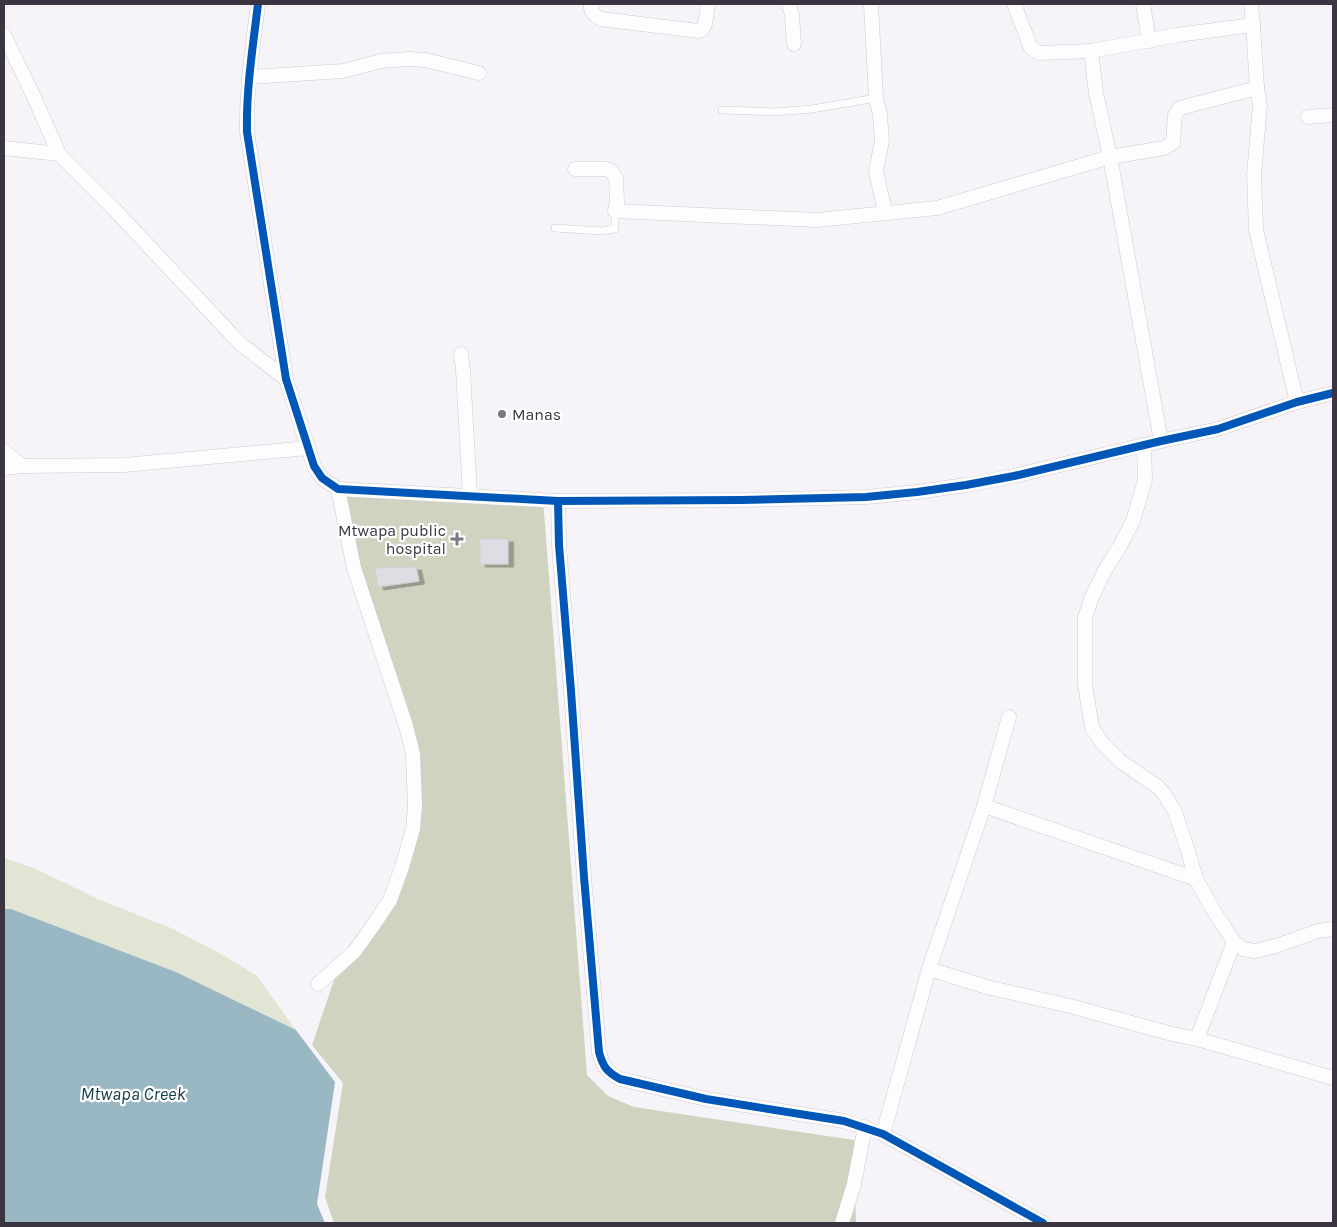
<svg xmlns="http://www.w3.org/2000/svg" width="1337" height="1227" viewBox="0 0 1337 1227" font-family="Karla,sans-serif">
<style>
.green{fill:#e2e4d4}
.forest{fill:#d0d3c0}
.water{fill:#99b8c3}
.building{fill:#e0dce4;stroke:#d1ced6;filter:url(#shadow)}
.lines{fill:none;stroke-linecap:round;stroke-linejoin:round}
.service-casing{stroke:#cdcad1;stroke-width:8}
.minor-casing{stroke:#cdcad1;stroke-width:15}
.service{stroke:#fefdfe;stroke-width:7}
.minor{stroke:#fefdfe;stroke-width:14}
.cycleway-casing{stroke:#fff;stroke-width:11}
.cycleway{stroke:#0057b8;stroke-width:8}
.poi-dot{fill:#7c7881;stroke:#fff;stroke-width:2}
.labels{text-anchor:middle;stroke-width:4.5;stroke-linejoin:round;paint-order:stroke}
.poi-label{font-size:16px;fill:#3a3540;stroke:#fff;text-anchor:start}
.water-label{font-size:18px;font-style:italic;fill:#0f3a45;stroke:#fff}
</style>
<defs>
<filter id="shadow"><feDropShadow dx="5.5" dy="3" stdDeviation="0" flood-color="#0004"/></filter>
</defs>
<rect width="100%" height="100%" fill="#f6f4f9"/>
<polygon class="green" points="4,858 34,868 98,899 171,928 214,950 256,975 296,1030 176,972 11,909 4,909"/>
<polygon class="forest" points="341,496 543,499 587,1075 608,1096 634,1107 854,1140 856,1223 334,1223 325,1197 343,1083 312,1045 335,977 375,930 420,800"/>
<polygon class="water" points="4,909 11,909 176,972 296,1030 335,1082 317,1204 325,1223 4,1223"/>
<g class="building">
<rect x="480" y="539" width="28" height="25"/>
<polygon points="416,567 419,581 378,587 375,568"/>
</g>
<g class="lines">
<g class="service-casing">
<g id="service">
<polyline points="722,110 775,112 812,109 876,98"/>
<polyline points="555,228 602,231 615,229 615,211"/>
</g>
</g>
<g class="minor-casing">
<g id="minor">
<path d="M258,4C253,46 246,89 247,132L286,379L314,466L322,478L338,489L558,501L741,500L866,497L917,492L966,485L1014,476L1161,441L1218,429L1297,402L1333,393"/>
<path d="M591,4C590,12 594,15 601,19L698,31L702,30L705,24L708,4"/>
<polyline points="789,4 792,15 794,44"/>
<polyline points="871,4 876,98 880,115 882,141 876,171 885,212"/>
<polyline points="1014,4 1031,48 1039,53 1091,51 1096,93 1110,157 1161,441"/>
<polyline points="1143,4 1149,41"/>
<polyline points="1253,25 1257,88 1260,105 1254,174 1256,230 1297,402"/>
<polyline points="4,35 34,97 59,154"/>
<polyline points="1091,51 1177,35 1253,25 1251,4"/>
<polyline points="249,77 343,71 381,61 409,59 425,60 479,73"/>
<polyline points="1308,117 1333,115"/>
<polyline points="4,148 59,154 114,209 231,334 242,345 286,379"/>
<polyline points="575,169 606,169 611,171 616,178 617,202 615,211 817,220 937,208 1110,157 1164,148 1173,143 1175,115 1180,108 1257,88"/>
<polyline points="461,354 463,370 470,495"/>
<polyline points="1144,445 1145,480 1133,521 1120,546 1105,570 1091,599 1085,618 1085,685 1092,728 1103,744 1120,761 1158,787 1165,795 1175,812 1188,851 1196,879 1212,908 1234,942 1243,949 1255,951 1276,946 1318,931 1333,929"/>
<polyline points="4,451 22,466"/>
<polyline points="4,468 22,466 124,465 308,448"/>
<path d="M558,501L559,545L571,691L584,877L599,1052C603,1067 607,1072 620,1079L706,1099L844,1121L883,1134L1043,1223"/>
<polyline points="984,806 1196,879"/>
<polyline points="929,969 987,987 1070,1006 1172,1034 1197,1039 1333,1078"/>
<polyline points="318,984 354,952 372,927 390,900 402,867 413,829 415,805 413,754 406,726 354,568 338,489"/>
<polyline points="1197,1039 1234,942"/>
<polyline points="883,1134 929,969 984,806 1009,717"/>
<polyline points="842,1223 854,1184 865,1127"/>
</g>
</g>
<use href="#service" class="service"/>
<use href="#minor" class="minor"/>
<g class="cycleway-casing">
<g id="cycleway">
<path d="M258,4C253,46 246,89 247,132L286,379L314,466L322,478L338,489L558,501L741,500L866,497L917,492L966,485L1014,476L1161,441L1218,429L1297,402L1333,393"/>
<path d="M558,501L559,545L571,691L584,877L599,1052C603,1067 607,1072 620,1079L706,1099L844,1121L883,1134L1043,1223"/>
</g>
</g>
<use href="#cycleway" class="cycleway"/>
</g>
<g class="poi-dot">
<circle cx="502" cy="414" r="5"/>
<path d="M454.5 531.5h5v5h5v5h-5v5h-5v-5h-5v-5h5z"/>
</g>
<g class="labels">
<g class="poi-label">
<text x="512" y="420">Manas</text>
<text x="446" y="536" text-anchor="end">Mtwapa public<tspan x="446" dy="18">hospital</tspan></text>
</g>
<g class="water-label">
<text x="133" y="1100">Mtwapa Creek</text>
</g>
</g>
<rect width="1337" height="1227" fill="none" stroke="#3a3540" stroke-width="10"/>
</svg>
